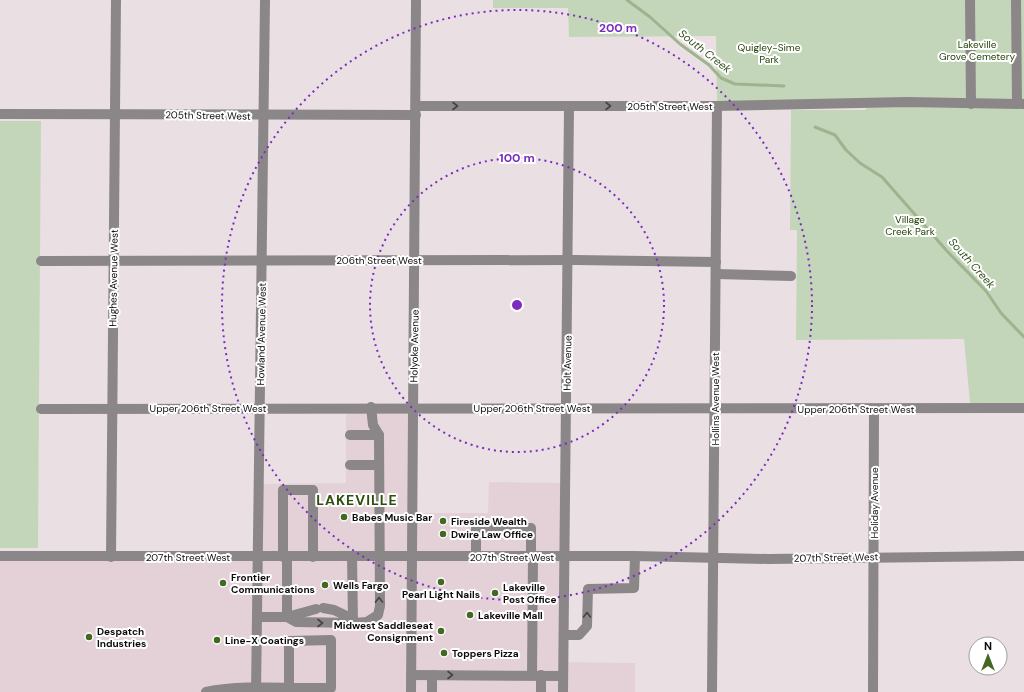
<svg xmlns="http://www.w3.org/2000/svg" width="1024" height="692" viewBox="0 0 1024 692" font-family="'DM Sans',sans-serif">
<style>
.built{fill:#e3d1d7}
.green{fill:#c4d6b9}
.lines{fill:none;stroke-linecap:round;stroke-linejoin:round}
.stream{stroke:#9db48e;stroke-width:3}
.minor{stroke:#8b8789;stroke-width:10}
.oneway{stroke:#464344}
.ring{fill:none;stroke:#7b2cbf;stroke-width:2;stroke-dasharray:2 4}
.poi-dot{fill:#426822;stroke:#fff;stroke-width:1.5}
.labels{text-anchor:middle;stroke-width:4;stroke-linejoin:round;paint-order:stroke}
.park-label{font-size:10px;fill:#244208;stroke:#fff}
.street-label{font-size:10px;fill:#0e0b0c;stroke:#fff}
.poi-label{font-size:10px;font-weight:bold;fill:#0e0b0c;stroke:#fff;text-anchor:start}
.water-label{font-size:11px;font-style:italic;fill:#325019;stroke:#fff}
.district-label{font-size:14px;font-weight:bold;letter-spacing:1px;fill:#2c4e0c;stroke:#fff}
.centre{fill:#7b2cbf;stroke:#fff;stroke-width:2}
.ring-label{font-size:12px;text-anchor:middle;font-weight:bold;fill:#7b2cbf;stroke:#fff;stroke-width:4;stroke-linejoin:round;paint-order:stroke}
</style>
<rect width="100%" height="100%" fill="#eae0e3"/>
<polygon class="built" points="346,407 414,408 413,513 488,513 489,482 565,483 563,662 635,663 635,692 0,692 0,556 258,557 259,484 346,483"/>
<g class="green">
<polygon points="493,0 1024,0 1024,408 970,403 964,339 796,340 797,230 790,230 791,110 866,110 866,103 717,106 716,36 569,37 568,8 493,8"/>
<polygon points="0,121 41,121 38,548 0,548"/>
</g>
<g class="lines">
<g class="stream">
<polyline points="627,0 650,17 680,44 709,65 721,78 735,84 784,86"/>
<polyline points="815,127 835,135 846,150 860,163 882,177 947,251 986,291 1001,313 1024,337"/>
</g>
<g class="minor">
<polyline points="970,0 971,104"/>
<polyline points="1016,0 1017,104"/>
<polyline points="416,106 717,106 907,102 1024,104"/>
<polyline points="0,114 416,115"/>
<polyline points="41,261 575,260 716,262"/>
<polyline points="716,274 791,276"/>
<polyline points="41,409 1024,408"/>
<polyline points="350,435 379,435"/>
<polyline points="350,465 379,465"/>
<polyline points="0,556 635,556 769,559 1024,556"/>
<polyline points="352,556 353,623 367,622 378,615 380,606 379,435 373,425 371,407"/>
<polyline points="111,557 116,0"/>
<polyline points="283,557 283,490 313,490 313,557"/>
<polyline points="476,557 476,528 531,528 531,557"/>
<polyline points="323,608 334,610 353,619"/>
<polyline points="258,617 287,617 287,557"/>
<polyline points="287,617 296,622 353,623"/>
<polyline points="287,617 316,609"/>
<polyline points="564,635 579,635 587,626 588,589 634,588 635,556"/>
<polyline points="411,675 563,676"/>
<polyline points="532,675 533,557"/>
<path d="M206,692C244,684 292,689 331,688V640L289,641V689"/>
<polyline points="256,692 265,0"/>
<polyline points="411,692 416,0"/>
<polyline points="432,692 432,675"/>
<polyline points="541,692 541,675"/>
<polyline points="563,692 569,107"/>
<polyline points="712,692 717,106"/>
<polyline points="873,692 874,409"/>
</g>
</g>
<defs><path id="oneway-chevron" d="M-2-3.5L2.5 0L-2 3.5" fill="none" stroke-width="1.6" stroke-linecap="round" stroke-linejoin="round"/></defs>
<g class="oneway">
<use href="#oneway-chevron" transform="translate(455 106)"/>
<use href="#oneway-chevron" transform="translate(608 106)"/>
<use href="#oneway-chevron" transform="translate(379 600) rotate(-90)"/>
<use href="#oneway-chevron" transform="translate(587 615) rotate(-89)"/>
<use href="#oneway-chevron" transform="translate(320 623)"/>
<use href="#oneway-chevron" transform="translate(450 675)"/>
</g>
<g class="ring">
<circle cx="517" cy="305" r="147"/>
<circle cx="517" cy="305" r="295"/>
</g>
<g class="poi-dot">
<circle cx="344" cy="517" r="4"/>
<circle cx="443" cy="521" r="4"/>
<circle cx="443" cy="534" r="4"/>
<circle cx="441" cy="582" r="4"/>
<circle cx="223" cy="583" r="4"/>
<circle cx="325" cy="585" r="4"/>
<circle cx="495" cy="593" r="4"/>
<circle cx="470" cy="615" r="4"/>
<circle cx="441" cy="631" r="4"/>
<circle cx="89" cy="637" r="4"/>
<circle cx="217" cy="640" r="4"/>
<circle cx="444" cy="653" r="4"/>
</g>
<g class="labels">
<g class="park-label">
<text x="977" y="48">Lakeville<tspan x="977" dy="12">Grove Cemetery</tspan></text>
<text x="769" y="51">Quigley-Sime<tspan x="769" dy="12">Park</tspan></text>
<text x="910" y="223">Village<tspan x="910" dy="12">Creek Park</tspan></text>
</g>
<g class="street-label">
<text x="670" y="110">205th Street West</text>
<text transform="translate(208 115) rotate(1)" y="4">205th Street West</text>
<text x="379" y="264">206th Street West</text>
<text transform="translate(113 278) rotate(-89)" y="4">Hughes Avenue West</text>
<text transform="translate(261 334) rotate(-89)" y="4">Howland Avenue West</text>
<text transform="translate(414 346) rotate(-89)" y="4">Holyoke Avenue</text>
<text transform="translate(567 363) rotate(-89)" y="4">Holt Avenue</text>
<text transform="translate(715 399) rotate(-90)" y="4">Hollins Avenue West</text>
<text x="208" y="412">Upper 206th Street West</text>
<text x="532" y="412">Upper 206th Street West</text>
<text x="856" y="413">Upper 206th Street West</text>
<text transform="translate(874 503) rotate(-90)" y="4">Holiday Avenue</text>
<text x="188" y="561">207th Street West</text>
<text x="512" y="561">207th Street West</text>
<text transform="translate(836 557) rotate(-1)" y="4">207th Street West</text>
</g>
<g class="poi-label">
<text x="352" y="521">Babes Music Bar</text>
<text x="451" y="525">Fireside Wealth</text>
<text x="451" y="538">Dwire Law Office</text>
<text x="231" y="581">Frontier<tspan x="231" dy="12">Communications</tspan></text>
<text x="333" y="589">Wells Fargo</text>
<text x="503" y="591">Lakeville<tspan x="503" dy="12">Post Office</tspan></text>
<text x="441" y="598" text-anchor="middle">Pearl Light Nails</text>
<text x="478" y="619">Lakeville Mall</text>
<text x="433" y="629" text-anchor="end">Midwest Saddleseat<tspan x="433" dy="12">Consignment</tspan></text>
<text x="97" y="635">Despatch<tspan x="97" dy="12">Industries</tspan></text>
<text x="225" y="644">Line-X Coatings</text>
<text x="452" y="657">Toppers Pizza</text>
</g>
<g class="water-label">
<text transform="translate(705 51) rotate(38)" y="4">South Creek</text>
<text transform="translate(972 263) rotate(48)" y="4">South Creek</text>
</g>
<g class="district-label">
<text x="357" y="505">LAKEVILLE</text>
</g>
</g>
<circle cx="517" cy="305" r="6" class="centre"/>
<g class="ring-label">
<text x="618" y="32">200 m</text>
<text x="517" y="162">100 m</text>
</g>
<g transform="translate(988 656)"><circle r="19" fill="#ffffff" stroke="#9f9d9e"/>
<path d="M0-3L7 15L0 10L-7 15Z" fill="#426822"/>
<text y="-6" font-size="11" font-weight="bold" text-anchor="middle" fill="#0e0b0c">N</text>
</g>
</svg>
